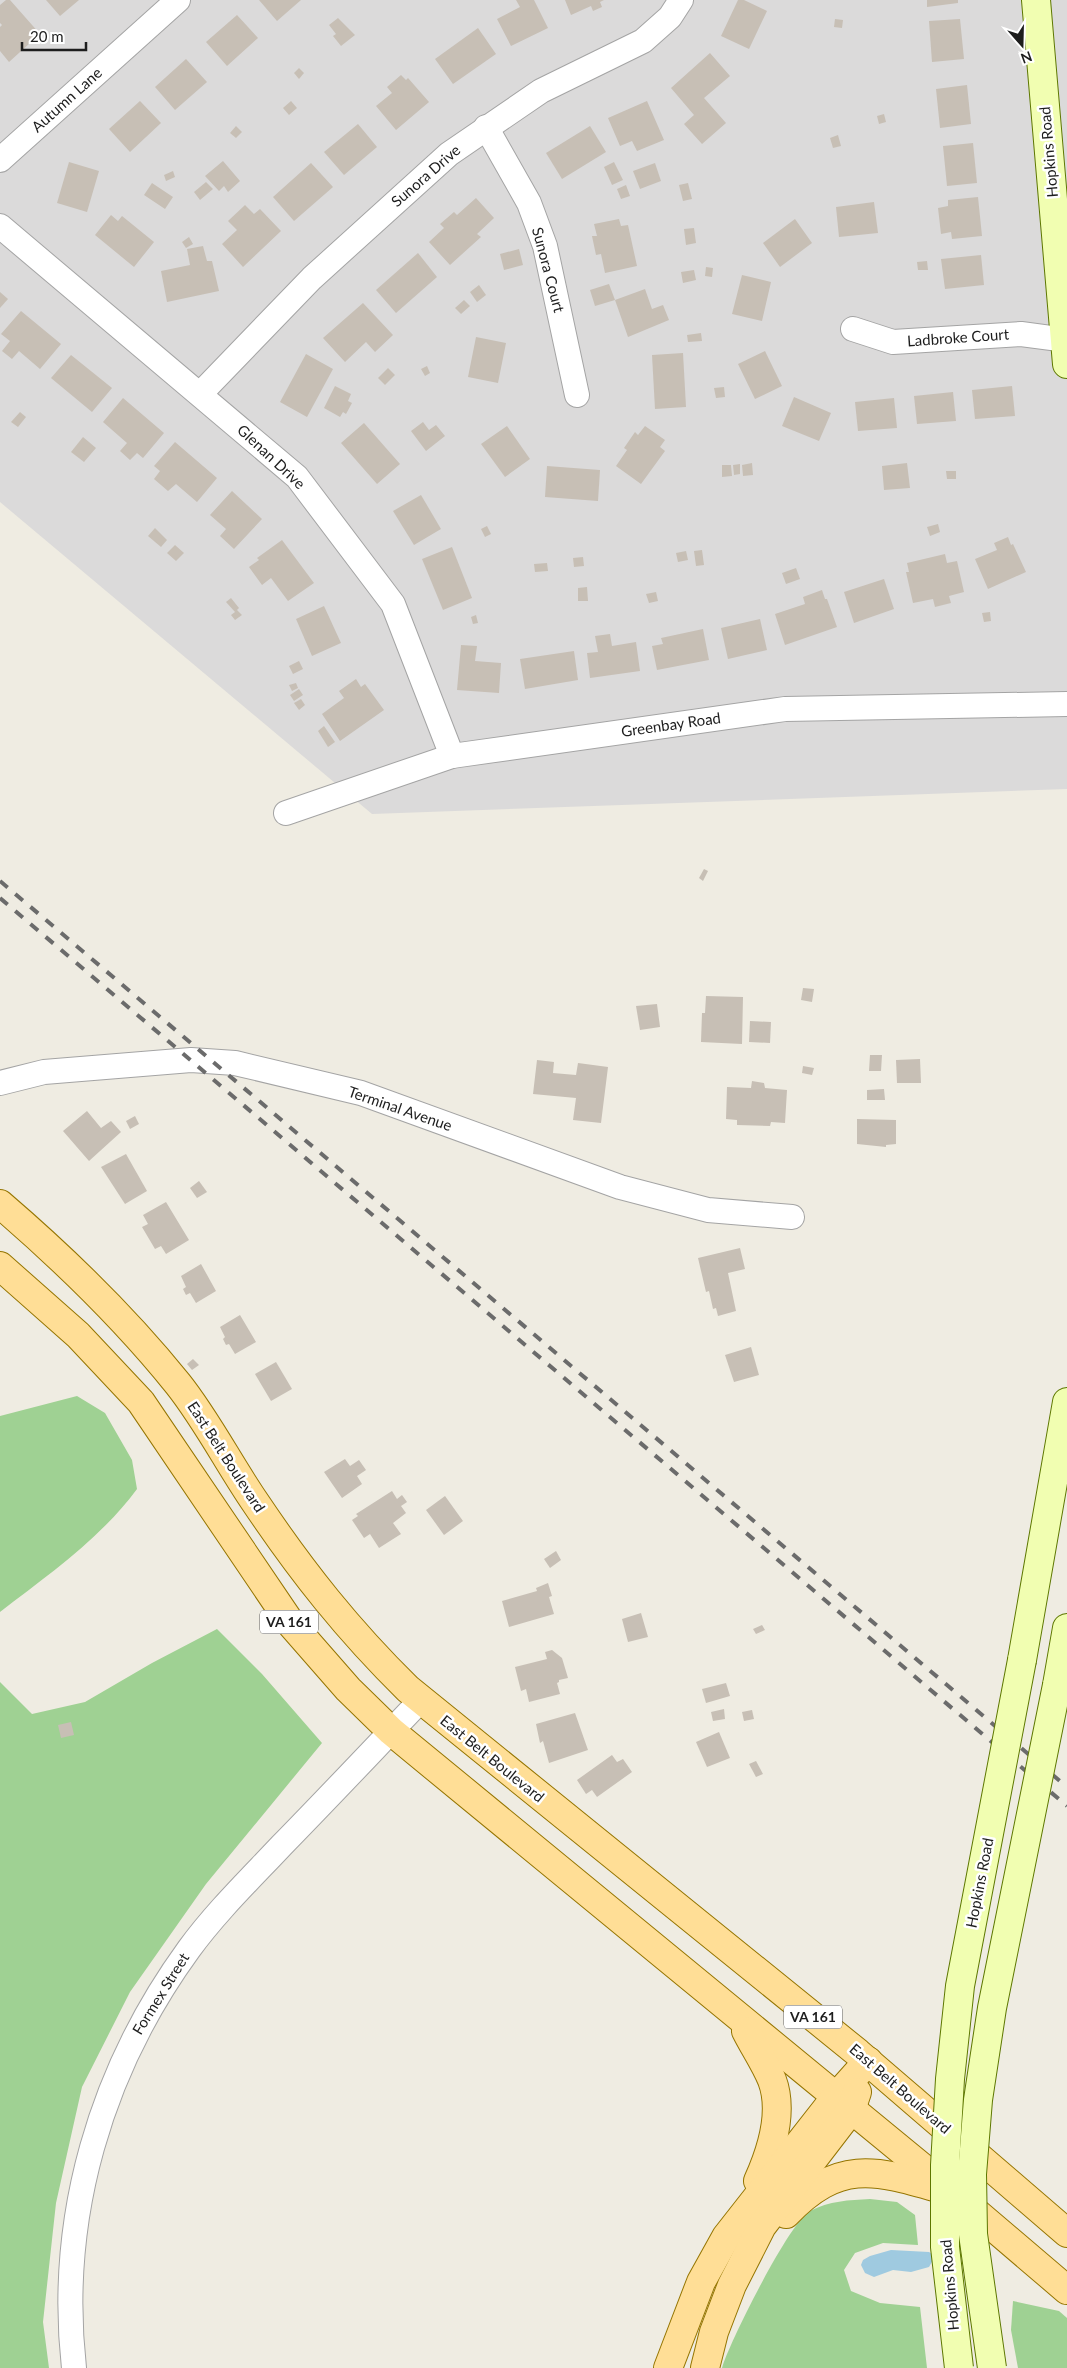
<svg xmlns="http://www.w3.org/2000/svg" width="1067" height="2368" viewBox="0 0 1067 2368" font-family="Lato,sans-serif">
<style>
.residential{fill:#dbdada}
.forest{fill:#9fd193}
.water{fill:#9fcae0}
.building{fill:#c7bfb5}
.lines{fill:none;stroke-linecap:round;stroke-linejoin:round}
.street-casing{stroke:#a4a4a4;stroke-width:26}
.secondary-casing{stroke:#5d7700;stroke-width:30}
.primary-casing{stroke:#957500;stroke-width:30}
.street{stroke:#fff;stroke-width:24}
.secondary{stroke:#f1feb1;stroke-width:28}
.primary{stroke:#ffde96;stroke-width:28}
.rail{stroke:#6b6b6b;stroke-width:4;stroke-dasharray:10 10;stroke-linecap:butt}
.secondary-bridge-casing{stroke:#5d7700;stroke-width:30;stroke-linecap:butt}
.secondary-bridge{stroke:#f1feb1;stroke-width:28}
.labels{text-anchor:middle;stroke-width:5;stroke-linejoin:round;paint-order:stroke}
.shield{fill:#fff;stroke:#616161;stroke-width:1}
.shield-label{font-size:14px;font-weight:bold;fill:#1d1d1d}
.street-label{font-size:15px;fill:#1d1d1d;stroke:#fff}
</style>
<rect width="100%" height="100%" fill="#efece2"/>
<polygon class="residential" points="0,0 1067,0 1067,789 372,814 0,502"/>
<g class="forest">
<path d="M77,1396L105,1413L132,1460L137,1489C101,1538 48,1575 0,1612V1416Z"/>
<polygon points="217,1629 262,1674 322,1743 206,1884 130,1992 82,2087 56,2203 43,2322 49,2368 0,2368 0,1682 32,1714 85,1702 152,1663"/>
<path d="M870,2199L897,2202L915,2215L918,2245L883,2243L855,2253L844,2270L851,2291L880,2303L920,2307L927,2368H722C729,2343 790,2221 810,2211C829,2201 849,2200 870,2199Z"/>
<polygon points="1013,2301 1059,2311 1067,2318 1067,2368 1018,2368 1011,2330"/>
</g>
<polygon class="water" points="891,2250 929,2252 932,2254 933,2260 929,2267 911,2272 893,2270 874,2277 865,2273 861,2265 863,2260 870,2256"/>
<g class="building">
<polygon points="6,0 10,0 40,34 9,62 0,51 0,27 2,25 0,23 0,5"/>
<polygon points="46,0 79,0 60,16"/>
<polygon points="259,0 301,0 277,21"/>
<polygon points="516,0 534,0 548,28 511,46 497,19 520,7"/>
<polygon points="565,0 604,0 600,2 602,7 593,11 591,6 571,15"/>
<polygon points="738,0 744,0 767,11 749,49 721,36"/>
<polygon points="927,0 958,0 958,3 927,7"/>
<polygon points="237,15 258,38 227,66 206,42"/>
<polygon points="338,18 355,35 341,46 333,36 336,34 329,25"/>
<polygon points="835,19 843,20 842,28 834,27"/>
<polygon points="960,19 964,59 932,62 929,21"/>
<polygon points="478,28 496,54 453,84 435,59"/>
<polygon points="710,53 730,76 704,98 726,123 702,144 684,124 694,115 671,88"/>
<polygon points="186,59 207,82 175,110 155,87"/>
<polygon points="299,68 304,73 299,79 294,73"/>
<polygon points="401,75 406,80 408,78 429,102 396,130 376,106 392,93 387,87"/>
<polygon points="967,85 971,124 940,128 936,89"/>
<polygon points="140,101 161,123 130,152 109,129"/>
<polygon points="291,101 297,108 289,115 283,108"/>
<polygon points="647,101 664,140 637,151 632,141 620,146 608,118"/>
<polygon points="884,114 886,122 879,124 877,116"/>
<polygon points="358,124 377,147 344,175 324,152"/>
<polygon points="236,126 242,132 236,138 230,133"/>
<polygon points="590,126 606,152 562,179 546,153"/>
<polygon points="838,135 841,146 833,148 830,138"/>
<polygon points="973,143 977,183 947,186 943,146"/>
<polygon points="223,161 240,181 228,192 224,186 219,191 205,176"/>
<polygon points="69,162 99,171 87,212 57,203"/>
<polygon points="614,162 623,180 612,185 604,167"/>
<polygon points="311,163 333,187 294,221 273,197"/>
<polygon points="655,163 661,181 640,189 633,171"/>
<polygon points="173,171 175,177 166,181 164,175"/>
<polygon points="206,182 213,189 200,200 194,192"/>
<polygon points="152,183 173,197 165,209 144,195"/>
<polygon points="688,183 692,199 683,201 679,185"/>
<polygon points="626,185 630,196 621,199 617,189"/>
<polygon points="978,197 982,236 952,239 951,232 941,234 938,208 948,206 948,200"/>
<polygon points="476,198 494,218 477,234 481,237 450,265 429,242 444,228 440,224 454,212 457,215"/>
<polygon points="874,202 878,233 839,237 836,207"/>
<polygon points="245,205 254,214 260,209 281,231 243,267 222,244 237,230 228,221"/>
<polygon points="111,215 118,221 122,216 154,242 134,267 95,235"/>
<polygon points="619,219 621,226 628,225 637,266 605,273 601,254 596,255 592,236 597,236 594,224"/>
<polygon points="795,219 812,243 780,267 763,243"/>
<polygon points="694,228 696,243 686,245 684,229"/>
<polygon points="189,237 193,244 186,248 182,242"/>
<polygon points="203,246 207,261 212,261 219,291 167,302 161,271 190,265 187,249"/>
<polygon points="519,249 523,265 504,270 500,254"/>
<polygon points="418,253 437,277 396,313 376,290"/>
<polygon points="981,255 984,285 945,289 941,259"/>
<polygon points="927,261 928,270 918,270 917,262"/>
<polygon points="706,267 713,268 712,277 705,276"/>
<polygon points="694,270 696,280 683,283 681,272"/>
<polygon points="742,275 771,282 762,321 732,314"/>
<polygon points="609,284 615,300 595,306 590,290"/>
<polygon points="479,285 486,295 477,302 470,292"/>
<polygon points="645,289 652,309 663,305 669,320 628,337 615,300"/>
<polygon points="0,292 8,299 0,308"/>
<polygon points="464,300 470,306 461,314 455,308"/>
<polygon points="363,303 393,335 375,352 366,342 345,362 323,338"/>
<polygon points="21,311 61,344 40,369 19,351 12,359 2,351 10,341 1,334"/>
<polygon points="701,333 702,341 688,342 687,335"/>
<polygon points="476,337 506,343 498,383 468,377"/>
<polygon points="765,351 782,386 755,399 738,364"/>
<polygon points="683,353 686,407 655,409 652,355"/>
<polygon points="306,354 333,369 307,417 280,402"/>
<polygon points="71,355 112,388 92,412 51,378"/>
<polygon points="427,366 430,373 425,376 421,369"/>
<polygon points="388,368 395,375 385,385 378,378"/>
<polygon points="335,386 351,394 348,401 352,403 346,414 343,412 340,417 324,408"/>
<polygon points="1012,386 1015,416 975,419 972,390"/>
<polygon points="724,387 725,397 716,398 714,388"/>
<polygon points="953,392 956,421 917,424 914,396"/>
<polygon points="794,397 831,413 819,441 782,426"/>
<polygon points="123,398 164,433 143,458 137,453 130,460 120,451 127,443 103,422"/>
<polygon points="894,398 897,428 858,431 855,402"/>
<polygon points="20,412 26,417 18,427 11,422"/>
<polygon points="423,422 429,430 436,425 445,436 426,451 411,431"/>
<polygon points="364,423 400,464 377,484 341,443"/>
<polygon points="507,426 530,459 505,477 481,444"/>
<polygon points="645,426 665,440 660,447 665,451 641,484 616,466 627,450 624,448 635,432 638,435"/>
<polygon points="83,437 96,448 84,462 71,452"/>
<polygon points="175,442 217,478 197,502 176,484 168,491 154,479 160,471 154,466"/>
<polygon points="752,463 753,475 743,476 742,465"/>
<polygon points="907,463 910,488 884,490 882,466"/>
<polygon points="740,464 740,474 734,475 733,465"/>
<polygon points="722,465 731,465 732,476 722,477"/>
<polygon points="547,466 600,470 598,501 545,497"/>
<polygon points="946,471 956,471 956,479 947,479"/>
<polygon points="232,491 262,519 234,549 220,536 226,529 210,515"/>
<polygon points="421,495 441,529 414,545 393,511"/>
<polygon points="938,524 940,532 930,536 927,527"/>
<polygon points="487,526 491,534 485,537 481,529"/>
<polygon points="155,528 167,540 161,547 148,536"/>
<polygon points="1008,537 1011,545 1013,544 1026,572 988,589 975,559 997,550 994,543"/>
<polygon points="282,540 314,583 288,601 271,578 262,585 249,567 259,560 257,558"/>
<polygon points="175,545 184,553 176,561 167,553"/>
<polygon points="452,547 472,598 443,610 422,559"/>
<polygon points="702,550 704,565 696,566 694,551"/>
<polygon points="686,551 688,560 678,562 676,553"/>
<polygon points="945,554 947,563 957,561 964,592 949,596 951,603 935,607 933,599 913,603 906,572 909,572 907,563"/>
<polygon points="583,557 584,566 574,567 573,558"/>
<polygon points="547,563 548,571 535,572 534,564"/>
<polygon points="796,568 800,579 786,584 782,573"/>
<polygon points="884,579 894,609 854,623 844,592"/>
<polygon points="587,587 588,601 578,601 578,588"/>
<polygon points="822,590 825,599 827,599 837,627 785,645 775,614 805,604 803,597"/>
<polygon points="656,592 658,601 649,603 646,594"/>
<polygon points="231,598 239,608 237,610 242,615 235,620 231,615 235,612 226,602"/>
<polygon points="324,606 341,643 312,656 296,619"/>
<polygon points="990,612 991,621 984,622 982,613"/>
<polygon points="476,615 478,623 473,624 471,617"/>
<polygon points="760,619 767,650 728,659 721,628"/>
<polygon points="703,629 709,660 657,670 652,646 663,644 661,638"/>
<polygon points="610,634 612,646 636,642 640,671 590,678 587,653 598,652 595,636"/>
<polygon points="461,645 477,646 475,661 501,663 499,693 457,690"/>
<polygon points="574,651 578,680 525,689 520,659"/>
<polygon points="299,661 303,669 293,674 289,666"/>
<polygon points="356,679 361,687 365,684 384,710 340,741 322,714 344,698 339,691"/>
<polygon points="296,683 298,688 292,691 289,685"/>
<polygon points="299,689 303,695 294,701 290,695"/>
<polygon points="301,699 305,705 299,710 294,703"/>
<polygon points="324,726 335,742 328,747 318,731"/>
<polygon points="704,869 708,871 703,881 699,878"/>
<polygon points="803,988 814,989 812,1002 801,1000"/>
<polygon points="706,996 743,997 742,1044 701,1042 702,1013 705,1013"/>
<polygon points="657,1004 660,1027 640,1030 636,1006"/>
<polygon points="750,1021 771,1022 770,1043 749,1042"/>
<polygon points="870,1055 882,1055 881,1071 869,1071"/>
<polygon points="920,1059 921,1083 897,1083 896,1060"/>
<polygon points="537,1060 554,1062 553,1073 576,1075 578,1063 608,1067 601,1123 573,1120 576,1098 533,1094"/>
<polygon points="803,1066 814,1068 812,1075 802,1073"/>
<polygon points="752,1081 764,1083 765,1088 787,1090 785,1123 771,1122 770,1126 737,1125 737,1120 726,1119 727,1087 751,1088"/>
<polygon points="884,1089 885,1100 867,1100 867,1090"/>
<polygon points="87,1111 101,1128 111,1121 121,1132 89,1161 63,1131"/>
<polygon points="135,1116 139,1124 130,1129 126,1121"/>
<polygon points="857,1119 896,1120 896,1144 886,1145 886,1147 857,1144"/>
<polygon points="126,1154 147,1191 125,1204 101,1167"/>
<polygon points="199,1181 207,1192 197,1198 190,1188"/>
<polygon points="166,1202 189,1240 166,1254 161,1246 155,1249 142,1227 148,1224 143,1215"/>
<polygon points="740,1248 745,1269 728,1273 736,1311 718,1316 716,1308 713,1309 709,1291 706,1292 698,1258"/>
<polygon points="201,1264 216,1291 196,1303 190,1293 186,1295 183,1289 186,1287 181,1276"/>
<polygon points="240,1315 256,1342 235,1354 229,1344 226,1345 223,1339 225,1337 220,1327"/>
<polygon points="751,1347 759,1375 734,1382 725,1355"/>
<polygon points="193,1359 199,1365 192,1370 187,1364"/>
<polygon points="276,1362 292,1389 271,1401 255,1374"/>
<polygon points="345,1459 350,1466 359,1460 366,1470 357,1476 362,1484 342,1498 324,1472"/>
<polygon points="392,1491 397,1499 402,1495 407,1502 401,1506 406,1513 393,1523 401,1534 379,1548 370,1534 364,1538 352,1520 358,1516 356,1514"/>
<polygon points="445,1496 463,1521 444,1535 426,1510"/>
<polygon points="556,1551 561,1560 550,1568 544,1559"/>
<polygon points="548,1583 552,1596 549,1597 554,1614 509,1627 502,1601 537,1591 536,1588"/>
<polygon points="641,1613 648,1637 628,1642 622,1619"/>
<polygon points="762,1625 765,1630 756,1634 753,1629"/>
<polygon points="552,1650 562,1658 568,1678 559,1680 559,1682 557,1683 560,1694 529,1702 526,1689 521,1691 515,1667 547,1659 545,1652"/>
<polygon points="726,1683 730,1696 706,1703 702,1689"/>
<polygon points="724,1709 725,1719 713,1721 711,1712"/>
<polygon points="752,1710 754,1719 744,1721 742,1712"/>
<polygon points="575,1713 588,1750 549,1763 543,1741 540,1743 536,1724"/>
<polygon points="71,1722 74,1735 61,1738 58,1725"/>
<polygon points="719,1732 730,1758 707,1767 696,1742"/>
<polygon points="612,1755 617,1762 623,1759 632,1772 597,1797 592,1790 586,1794 577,1780"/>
<polygon points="756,1761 763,1774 756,1777 749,1764"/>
</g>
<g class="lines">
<g class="street-casing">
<g id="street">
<polyline points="486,127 529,203 545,246 577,395"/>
<polyline points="0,160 178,0"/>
<polyline points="0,226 297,477 393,604 452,756"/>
<polyline points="853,329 893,342 1021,334 1067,340"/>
<polyline points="201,393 312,278 449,154 541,91 643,41 670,17 681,0"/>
<polyline points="286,813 452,756 785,709 1067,704"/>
<polyline points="0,1083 44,1072 191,1060 235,1063 361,1093 620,1187 708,1210 792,1217"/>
<path d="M74,2368C57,2217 101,2070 189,1949C216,1912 250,1879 281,1846C328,1798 374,1749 420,1701"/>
</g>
</g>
<g class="secondary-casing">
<g id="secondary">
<polyline points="1036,0 1067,364"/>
<polyline points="1022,1660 1067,1402"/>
<polyline points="1057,1685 1067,1628"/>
</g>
</g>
<g class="primary-casing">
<g id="primary">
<path d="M0,1204C64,1259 125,1318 178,1384C206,1419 229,1464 255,1502C302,1572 348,1630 408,1689L858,2053L1067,2233"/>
<polyline points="0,1266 78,1335 141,1402 292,1625 348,1689 391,1731 951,2191 1067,2290"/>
<path d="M746,2031C754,2047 765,2063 772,2080C784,2112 771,2152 758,2181"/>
<path d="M786,2214C838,2160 873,2169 938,2188"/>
<polyline points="668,2368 701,2282 726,2237 835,2098 868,2061"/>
<polyline points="705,2368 714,2332 732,2285 762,2226 851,2110 857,2092"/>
</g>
</g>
<use href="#street" class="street"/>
<use href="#secondary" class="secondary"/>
<use href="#primary" class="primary"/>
<g class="rail">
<polyline points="0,881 1067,1787"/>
<polyline points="0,898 1067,1806"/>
</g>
<g class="secondary-bridge-casing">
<g id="secondary-bridge">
<polyline points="959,2368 945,2247 945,2165 950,2079 960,1986 1022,1660"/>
<polyline points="992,2368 973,2234 972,2174 978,2100 992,2008 1057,1685"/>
</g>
</g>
<use href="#secondary-bridge" class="secondary-bridge"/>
</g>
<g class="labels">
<g class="shield">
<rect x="260" y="1610.5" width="58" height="23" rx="4"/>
<rect x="784" y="2005.5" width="58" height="23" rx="4"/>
</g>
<g class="shield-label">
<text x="289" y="1627">VA 161</text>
<text x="813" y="2022">VA 161</text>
</g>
<g class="street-label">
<text transform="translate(67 100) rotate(-42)" y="5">Autumn Lane</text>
<text transform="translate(1049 152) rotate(-95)" y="5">Hopkins Road</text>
<text transform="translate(426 176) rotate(-41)" y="5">Sunora Drive</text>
<text transform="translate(548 270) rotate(75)" y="5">Sunora Court</text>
<text transform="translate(958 338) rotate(-4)" y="5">Ladbroke Court</text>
<text transform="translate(271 457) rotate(43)" y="5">Glenan Drive</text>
<text transform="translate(671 725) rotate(-8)" y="5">Greenbay Road</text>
<text transform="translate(400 1109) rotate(19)" y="5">Terminal Avenue</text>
<text transform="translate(226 1457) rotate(57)" y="5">East Belt Boulevard</text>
<text transform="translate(492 1759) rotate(39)" y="5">East Belt Boulevard</text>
<text transform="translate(980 1883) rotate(-79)" y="5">Hopkins Road</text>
<text transform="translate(161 1994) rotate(-58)" y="5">Formex Street</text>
<text transform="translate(900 2089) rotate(41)" y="5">East Belt Boulevard</text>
<text transform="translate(950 2285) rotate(-95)" y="5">Hopkins Road</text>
</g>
</g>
<g transform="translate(1022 45) rotate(160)" stroke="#ffffff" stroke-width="4" paint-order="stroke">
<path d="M0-4L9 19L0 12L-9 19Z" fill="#1d1d1d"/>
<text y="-8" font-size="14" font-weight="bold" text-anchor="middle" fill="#1d1d1d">N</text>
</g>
<path d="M22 42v8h64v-8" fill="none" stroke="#1d1d1d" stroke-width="2.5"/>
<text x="30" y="42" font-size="15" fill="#1d1d1d" stroke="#ffffff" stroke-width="4" paint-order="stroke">20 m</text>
</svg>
